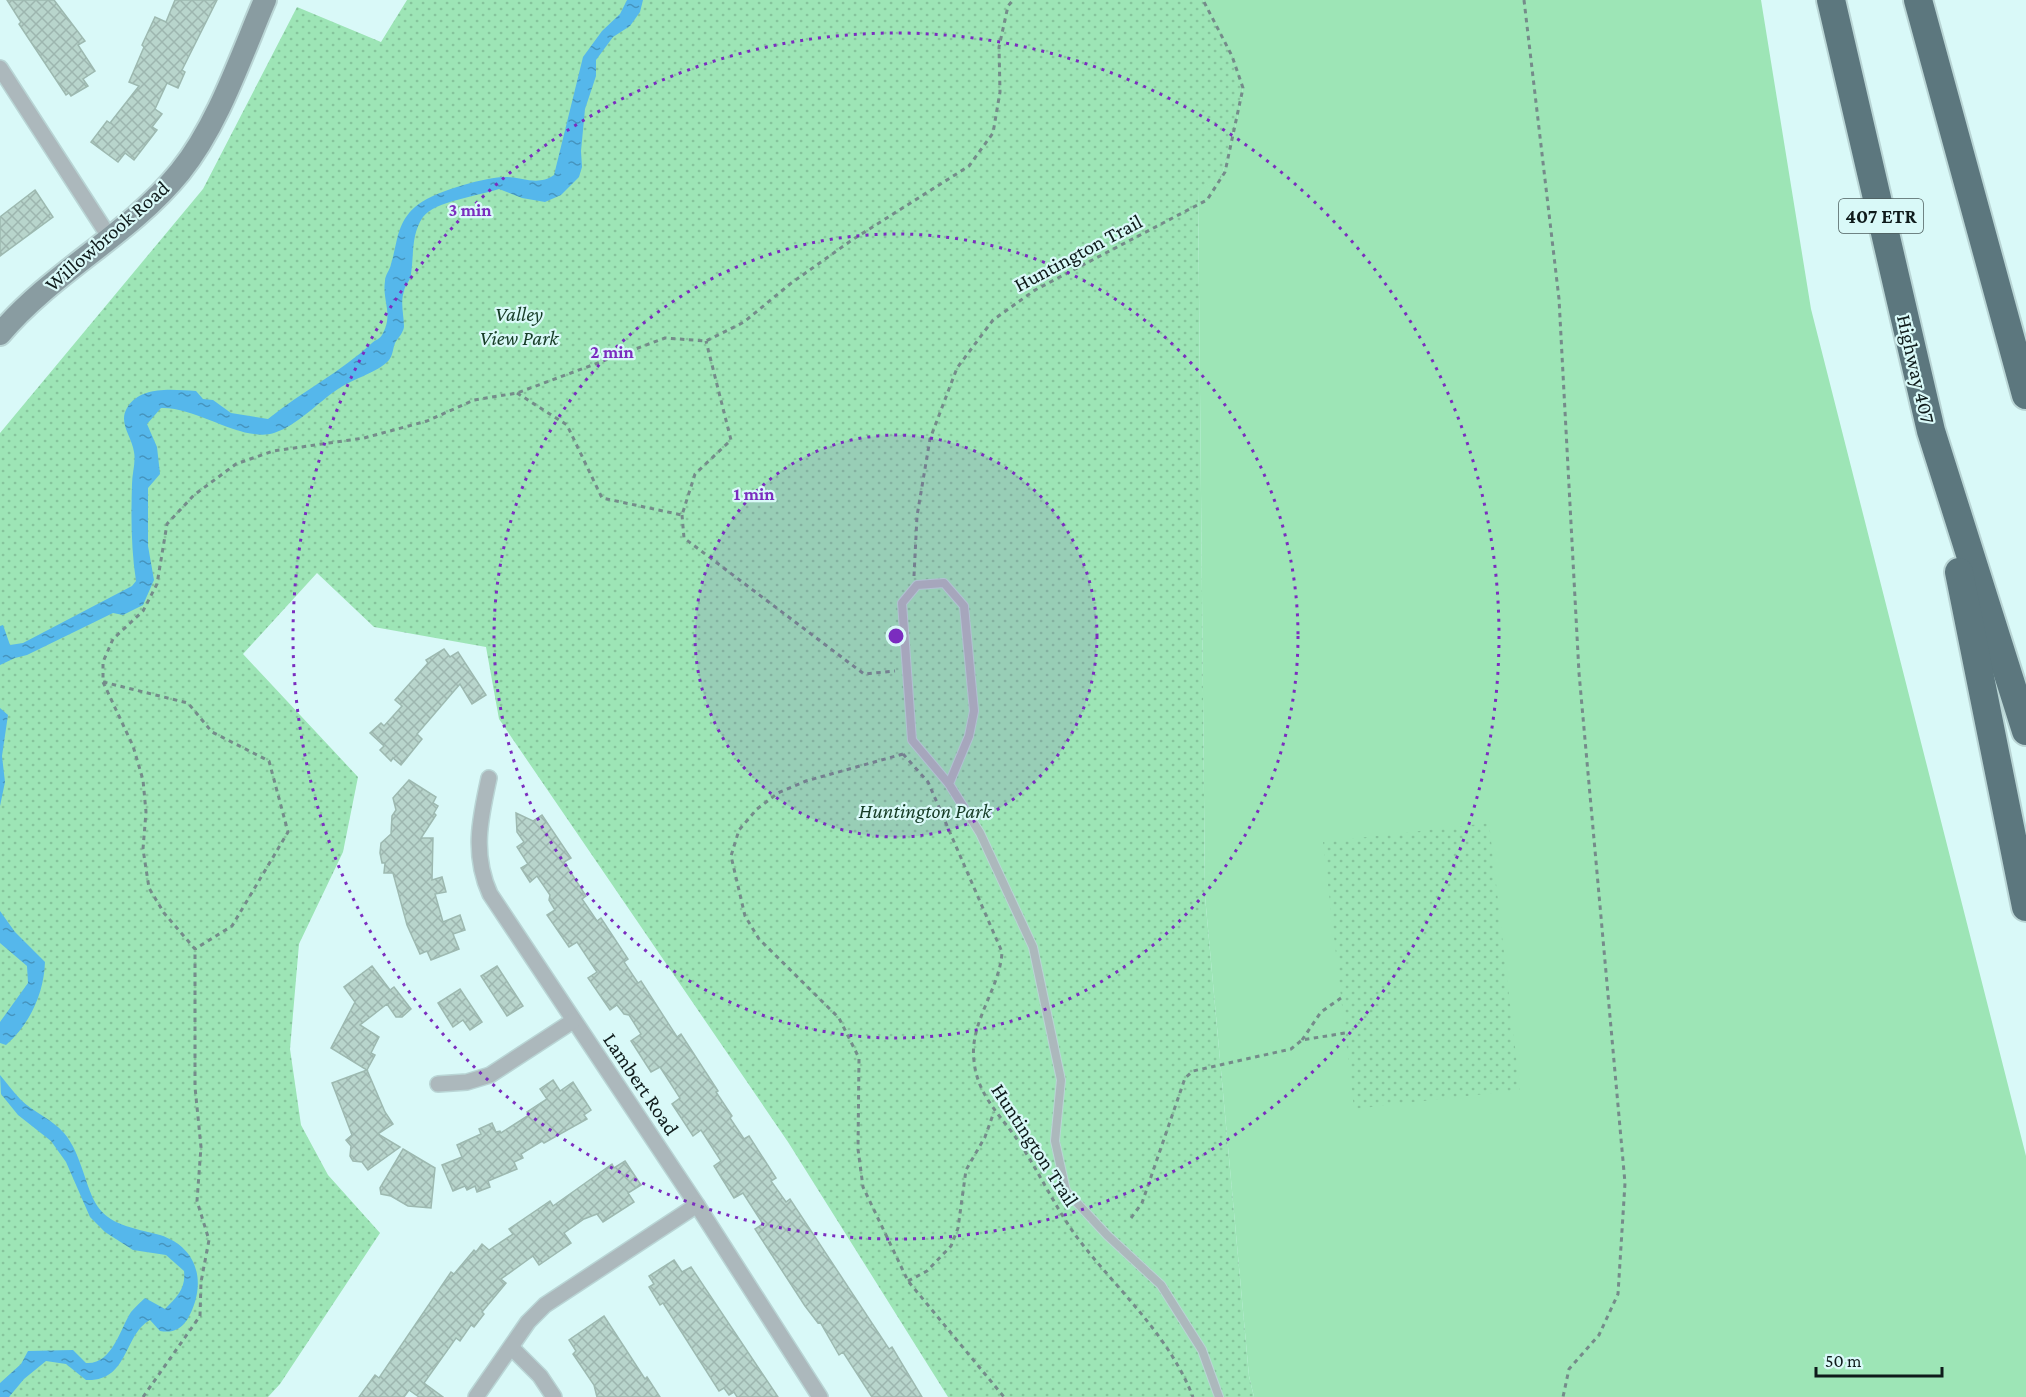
<svg xmlns="http://www.w3.org/2000/svg" width="2026" height="1397" viewBox="0 0 2026 1397" font-family="'Crimson Pro',serif">
<style>
.green{fill:#9de5b6}
.park{fill:url(#park-dots)}
.water{fill:url(#water-ripples)}
.building{fill:url(#building-cross-hatch);stroke:#9db9b0;stroke-width:1.5}
.lines{fill:none;stroke-linecap:round;stroke-linejoin:round}
.lane-casing{stroke:#b9d5d5;stroke-width:10}
.street-casing{stroke:#b9d5d5;stroke-width:18}
.secondary-casing{stroke:#b9d5d5;stroke-width:26}
.highway-casing{stroke:#b9d5d5;stroke-width:32}
.path{stroke:#758b8a;stroke-width:3;stroke-dasharray:4.5 4.5;stroke-linecap:butt}
.lane{stroke:#acb8bc;stroke-width:8}
.street{stroke:#acb8bc;stroke-width:15}
.secondary{stroke:#899ca1;stroke-width:22}
.highway{stroke:#5c777e;stroke-width:28}
.ring{fill:none;stroke:#7b2cbf;stroke-width:3;stroke-dasharray:3 6}
.labels{text-anchor:middle;stroke-width:4.5;stroke-linejoin:round;paint-order:stroke}
.shield{fill:#d9f9f8;stroke:#4c5e5d;stroke-width:1.5}
.shield-label{font-size:20px;font-weight:bold;fill:#0f1b1b}
.street-label{font-size:21px;fill:#0f1b1b;stroke:#d9f9f8}
.park-label{font-size:21px;font-style:italic;fill:#173d27;stroke:#d9f9f8}
.centre{fill:#7b2cbf;stroke:#d9f9f8;stroke-width:3}
.ring-label{font-size:18px;text-anchor:middle;font-weight:bold;fill:#7b2cbf;stroke:#d9f9f8;stroke-width:4.5;stroke-linejoin:round;paint-order:stroke}
</style>
<defs>
<pattern id="park-dots" width="8" height="8" patternUnits="userSpaceOnUse" patternTransform="scale(1.5)"><rect width="8" height="8" fill="#9de5b6"/><path d="M2 2h.1M6 6h.1" fill="none" stroke="#86c49c" stroke-width="1.8" stroke-linecap="round"/></pattern>
<pattern id="water-ripples" width="26" height="14" patternUnits="userSpaceOnUse" patternTransform="scale(1.5)"><rect width="26" height="14" fill="#55b7eb"/><path d="M2 4q2-2 4 0t4 0M15 11q2-2 4 0t4 0" fill="none" stroke="#4594be"/></pattern>
<pattern id="building-cross-hatch" width="8" height="8" patternUnits="userSpaceOnUse" patternTransform="scale(1.5)"><rect width="8" height="8" fill="#b8d5cc"/><path d="M0 0l8 8M0 8l8-8" fill="none" stroke="#9db6af"/></pattern>
</defs>
<rect width="100%" height="100%" fill="#d9f9f8"/>
<polygon class="green" points="1203,0 1761,0 1811,309 2026,1156 2026,1397 1254,1397 1249,1376 1205,896 1198,189 1221,179 1237,120 1243,88"/>
<g class="park">
<polygon points="407,0 1203,0 1232,56 1243,88 1237,120 1221,179 1198,190 1205,896 1249,1376 1254,1397 948,1397 788,1142 499,719 486,647 374,627 317,573 243,654 358,777 343,852 299,944 290,1049 301,1125 328,1175 380,1233 280,1384 268,1397 0,1397 0,433 203,189 297,7 381,42"/>
<polygon points="1489,823 1520,1090 1354,1109 1323,842"/>
</g>
<g class="water">
<path d="M627,0H643L640,12L630,26L613,37L596,60V76L585,109L581,151L582,167L579,177L561,195L545,202L522,198L499,189C479,196 435,201 423,217C411,234 414,255 411,274C411,280 405,285 404,291C400,303 404,315 404,327C403,333 398,338 395,343C393,348 393,355 389,360C379,372 352,379 338,389C317,403 298,425 274,433C243,443 195,406 161,408L147,424L157,447L160,474L148,488V546L154,580L143,605L123,615L113,613L27,655L15,658L0,665V626L3,625L10,645L23,643L132,586L136,581C131,548 131,517 132,484C132,474 136,462 134,452C132,437 118,423 127,408C141,385 173,390 196,391L203,399L213,400L231,413L268,419C301,392 341,372 372,343C375,340 380,339 382,335C394,314 382,302 385,281C385,275 390,270 391,264C398,242 396,224 415,207C432,192 479,179 502,177C521,176 537,187 554,175L583,57L602,31L620,14Z"/>
<polygon points="0,708 8,715 2,756 5,782 0,806"/>
<path d="M0,911L15,932L45,962C44,993 30,1024 6,1045L0,1043V1022L28,983L27,966L0,943Z"/>
<path d="M0,1075C7,1083 13,1092 21,1100C33,1112 52,1119 64,1133C82,1154 85,1188 98,1207C112,1227 140,1229 160,1235C200,1248 207,1286 187,1320C180,1330 172,1333 160,1331L150,1320C123,1335 129,1382 86,1380L66,1364L46,1361L24,1379L9,1397H0V1383L21,1364L28,1351L73,1350L86,1363C112,1365 120,1329 131,1312C135,1307 140,1303 145,1298L165,1309C177,1297 186,1289 184,1271L166,1255L133,1250L105,1232L90,1217L66,1162L51,1141L18,1115L1,1094Z"/>
</g>
<g class="building">
<polygon points="7,0 54,0 85,41 78,45 95,71 83,79 88,86 71,96 69,93 66,95 19,24 21,22"/>
<polygon points="175,0 217,0 182,70 185,72 178,88 167,83 155,109 162,114 152,127 157,130 134,160 125,153 118,162 91,142 107,121 110,123 139,86 129,82 144,47 142,45 155,17 166,22"/>
<polygon points="35,190 53,217 0,256 0,217"/>
<polygon points="444,649 450,657 458,652 486,695 472,704 460,684 417,734 422,739 401,765 393,758 391,761 380,750 384,746 370,733 381,723 384,726 402,706 395,700 428,663 426,660"/>
<polygon points="409,780 436,797 433,803 438,806 434,813 436,815 421,838 433,838 432,880 442,877 446,892 435,894 443,922 460,915 465,930 453,934 459,949 431,960 427,951 420,954 407,925 393,873 384,873 385,863 382,863 380,853 381,843 391,834 392,816 396,810 393,798"/>
<polygon points="516,813 533,821 542,815 571,858 564,862 586,896 582,899 597,921 601,918 628,959 624,962 638,983 641,981 677,1037 681,1034 718,1091 716,1092 732,1116 730,1118 744,1139 749,1136 776,1178 771,1181 786,1202 790,1199 889,1349 892,1347 922,1397 872,1397 843,1352 839,1355 820,1322 818,1323 805,1306 755,1229 763,1224 743,1193 734,1198 714,1166 721,1161 701,1130 693,1136 672,1104 680,1098 660,1067 651,1072 631,1041 641,1034 629,1015 624,1014 617,1005 610,1010 588,978 597,972 577,942 569,947 547,915 555,910 549,900 550,895 537,876 530,882 521,868 528,864 517,847 524,842 517,832"/>
<polygon points="372,966 390,990 394,987 411,1009 402,1017 396,1017 387,1004 360,1025 379,1037 371,1053 375,1055 367,1070 385,1112 393,1124 378,1134 400,1147 368,1170 362,1162 353,1161 350,1156 351,1146 346,1140 352,1135 332,1083 367,1070 331,1048 355,1002 344,987"/>
<polygon points="497,966 523,1006 507,1016 481,976"/>
<polygon points="460,989 482,1022 470,1030 463,1020 453,1027 438,1003"/>
<polygon points="553,1080 560,1091 573,1082 591,1110 584,1115 587,1119 544,1143 542,1141 521,1154 523,1158 514,1162 517,1169 488,1181 490,1187 477,1192 475,1186 467,1190 465,1186 453,1191 442,1165 462,1157 457,1145 481,1134 479,1129 492,1123 496,1132 500,1131 501,1133 529,1115 527,1112 547,1099 540,1089"/>
<polygon points="403,1149 435,1168 431,1208 408,1206 391,1196 381,1194 380,1188"/>
<polygon points="625,1161 641,1185 628,1193 634,1202 603,1222 597,1214 584,1219 564,1233 571,1243 539,1265 533,1256 501,1279 506,1283 482,1312 484,1314 474,1327 471,1325 460,1341 456,1338 424,1383 443,1397 419,1397 409,1390 404,1397 359,1397 375,1375 379,1378 451,1272 454,1274 474,1250 476,1252 482,1244 489,1250 513,1234 509,1229 550,1201 553,1206 612,1164 614,1168"/>
<polygon points="674,1260 682,1272 691,1267 778,1397 737,1397 734,1392 729,1395 724,1388 719,1391 663,1303 660,1305 649,1287 654,1284 649,1276"/>
<polygon points="604,1316 645,1379 647,1377 660,1397 597,1397 594,1385 573,1354 576,1351 569,1340"/>
</g>
<g class="lines">
<g class="lane-casing">
<polyline id="lane" points="949,784 969,736 974,711 964,606 944,583 917,585 902,603 912,740 949,784 980,833 1033,947 1061,1080 1055,1141 1066,1191 1107,1235 1161,1285 1202,1350 1219,1397"/>
</g>
<g class="street-casing">
<g id="street">
<polyline points="0,68 110,238"/>
<path d="M489,778C480,819 472,854 490,894L697,1205L820,1397"/>
<polyline points="438,1084 467,1082 490,1075 573,1021"/>
<polyline points="512,1348 540,1376 554,1397"/>
<polyline points="476,1397 528,1322 545,1305 697,1205"/>
</g>
</g>
<g class="secondary-casing">
<path id="secondary" d="M0,334C52,272 129,235 180,172C218,125 241,56 265,0"/>
</g>
<g class="highway-casing">
<g id="highway">
<polyline points="1831,0 1931,431 2026,731"/>
<polyline points="1918,0 2026,395"/>
<polyline points="1959,572 2026,907"/>
</g>
</g>
<g class="path">
<polyline points="1524,0 1559,299 1579,673 1625,1183 1618,1294 1599,1335 1569,1369 1563,1397"/>
<polyline points="517,393 567,425 602,498 682,515 695,474 731,440 706,341"/>
<polyline points="682,515 684,538 864,674 895,671"/>
<polyline points="914,576 917,516 930,439 957,368 993,320 1035,290 1207,200 1225,172 1243,88 1232,56 1203,0"/>
<polyline points="103,682 188,703 212,732 269,761 288,832 232,926 195,949"/>
<polyline points="903,754 806,781 778,793 757,809 739,830 731,856 745,916 759,939 839,1018 859,1058 858,1149 863,1187 908,1281 1004,1397"/>
<path d="M903,754L928,782L1002,952C1000,989 969,1022 974,1061C977,1092 996,1111 1014,1135C1037,1167 1053,1204 1076,1236C1116,1289 1168,1333 1193,1397"/>
<polyline points="1302,1040 1321,1012 1341,998"/>
<polyline points="1131,1218 1142,1203 1185,1078 1193,1071 1291,1049 1302,1040 1345,1033"/>
<polyline points="908,1281 927,1271 951,1246 958,1228 966,1170 985,1137 994,1112"/>
<polyline points="143,1397 200,1316 201,1282 209,1240 197,1201 201,1147 195,1087 195,949 164,913 149,888 143,849 146,812 143,780 133,746 103,682 103,662 113,639 143,611 157,584 167,524 194,495 236,464 273,451 364,438 427,421 474,400 517,393 665,338 706,341 744,322 790,284 852,240 969,166 993,133 1000,92 999,47 1008,6 1013,0"/>
</g>
<use href="#lane" class="lane"/>
<use href="#street" class="street"/>
<use href="#secondary" class="secondary"/>
<use href="#highway" class="highway"/>
</g>
<circle cx="896" cy="636" r="201" fill="#7b2cbf" fill-opacity=".12"/>
<g class="ring">
<circle cx="896" cy="636" r="201"/>
<circle cx="896" cy="636" r="402"/>
<circle cx="896" cy="636" r="603"/>
</g>
<g class="labels">
<rect class="shield" x="1839" y="199" width="84" height="34" rx="4.5"/>
<g class="shield-label">
<text x="1881" y="223">407 ETR</text>
</g>
<g class="street-label">
<text transform="translate(107 236) rotate(-41)" y="7">Willowbrook Road</text>
<text transform="translate(1078 253) rotate(-28)" y="7">Huntington Trail</text>
<text transform="translate(1916 369) rotate(77)" y="7">Highway 407</text>
<text transform="translate(641 1084) rotate(56)" y="7">Lambert Road</text>
<text transform="translate(1035 1145) rotate(57)" y="7">Huntington Trail</text>
</g>
<g class="park-label">
<text x="519" y="321">Valley<tspan x="519" dy="24">View Park</tspan></text>
<text x="925" y="818">Huntington Park</text>
</g>
</g>
<circle cx="896" cy="636" r="9" class="centre"/>
<g class="ring-label">
<text x="470" y="216">3 min</text>
<text x="612" y="358">2 min</text>
<text x="754" y="500">1 min</text>
</g>
<path d="M1816 1367v9h126v-9" fill="none" stroke="#0f1b1b" stroke-width="3"/>
<text x="1825" y="1367" font-size="18" fill="#0f1b1b" stroke="#d9f9f8" stroke-width="4.5" paint-order="stroke">50 m</text>
</svg>
